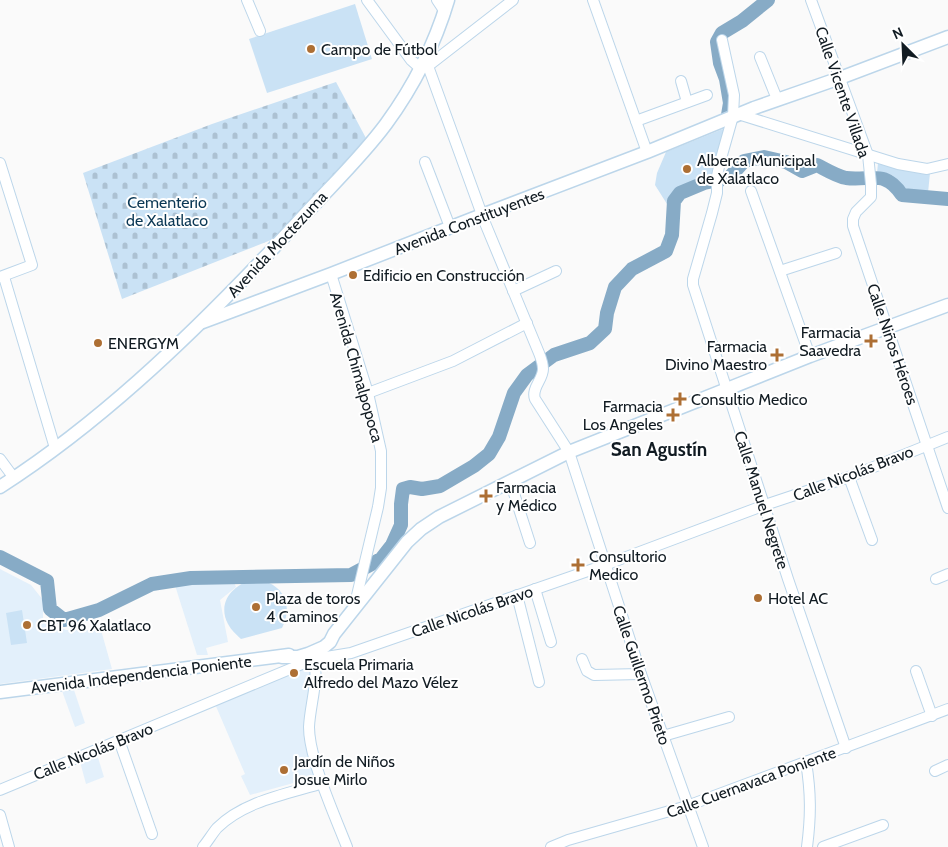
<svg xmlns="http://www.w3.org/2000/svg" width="948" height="847" viewBox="0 0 948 847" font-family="Cabin,sans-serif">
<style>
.built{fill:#e3f0fb}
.cemetery{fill:url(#cemetery-stones)}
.pitch{fill:#cae2f5}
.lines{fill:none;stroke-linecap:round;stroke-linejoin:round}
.river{stroke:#87abc6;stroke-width:14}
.minor-casing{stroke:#bcd6ea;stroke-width:12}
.major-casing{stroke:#bcd6ea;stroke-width:15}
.minor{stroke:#fff;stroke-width:10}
.major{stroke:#fff;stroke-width:12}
.poi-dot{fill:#ad6f34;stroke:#fff;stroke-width:2}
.labels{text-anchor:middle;stroke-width:4;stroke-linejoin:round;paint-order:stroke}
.poi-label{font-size:16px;fill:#111b22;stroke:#fff;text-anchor:start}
.street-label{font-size:16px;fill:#111b22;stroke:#fff}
.park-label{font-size:16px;fill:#0b3855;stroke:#fff}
.quarter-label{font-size:19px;font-weight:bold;fill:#111b22;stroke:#fff}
</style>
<defs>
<pattern id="cemetery-stones" width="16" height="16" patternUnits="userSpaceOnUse" patternTransform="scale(1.25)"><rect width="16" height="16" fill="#cae2f5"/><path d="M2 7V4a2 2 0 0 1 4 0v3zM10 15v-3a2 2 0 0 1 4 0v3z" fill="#acc1d2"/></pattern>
</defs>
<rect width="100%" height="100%" fill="#fafafa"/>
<g class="built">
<polygon points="0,569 31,585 43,600 43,620 66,630 101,630 112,669 0,684"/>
<polygon points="230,573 236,587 220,600 228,642 206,648 208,655 197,655 173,579"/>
<polygon points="301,666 314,673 304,733 309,745 315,777 250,795 241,776 245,774 215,704"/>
<polygon points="73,687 85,723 75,727 61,688"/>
<polygon points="96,751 104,777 86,784 79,758"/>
</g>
<polygon class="cemetery" points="336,82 367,140 286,234 122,299 83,173 212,124"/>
<g class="pitch">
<polygon points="355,4 372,59 267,93 249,39"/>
<path d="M728,127L711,178C691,183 675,183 667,204L655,185L657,173L666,152Z"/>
<polygon points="878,163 896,165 903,170 930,173 928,193 911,193 900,189 892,175 877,173"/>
<path d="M257,579C283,584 294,604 282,628L241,639C236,634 231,630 228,624C216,601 235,582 257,579Z"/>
<polygon points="22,610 27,643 11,645 6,613"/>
</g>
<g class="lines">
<g class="river">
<polyline points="728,115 730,103 726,79 720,63 717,42 722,33 742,21 768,0"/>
<path d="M0,557L47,581L50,609L64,620L99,610L152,584L191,578L351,575L381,559L392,545L401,525V504L403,489L410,487L422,489L440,486L474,466L489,454L499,437L514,393L527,375L554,355L590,343L605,329L607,313L615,287L632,269L666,251L672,235L674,201L680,193L704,183L729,178L744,161L764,157L786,162L802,171L817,165C825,169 836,176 846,178C871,181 885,169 902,195L948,199"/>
</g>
<g class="minor-casing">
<g id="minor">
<polyline points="247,0 260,31"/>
<polyline points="367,0 411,60 420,68"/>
<polyline points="437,0 445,12"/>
<polyline points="593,0 647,152"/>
<polyline points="811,0 868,155 871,184 871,197 856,212 853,219 853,226 948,508"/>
<polyline points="722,40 734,95 733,116 720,162 717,176 717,193 712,213 693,279 693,285 788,579 846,748"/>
<polyline points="760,57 777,99"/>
<path d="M423,61L428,66L485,223L539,353C541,358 543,364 543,369C543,380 531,388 535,399L569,452L641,674L703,847"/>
<polyline points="428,66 513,0"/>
<polyline points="681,81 687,102"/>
<polyline points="738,114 898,164 927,169 948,164"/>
<polyline points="636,121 707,95"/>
<polyline points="425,162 450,227"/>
<polyline points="0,163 32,265 0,277"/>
<polyline points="751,191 810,356"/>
<polyline points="780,271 836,253"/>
<polyline points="331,274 368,393 381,451 381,488 378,507 354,608"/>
<polyline points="4,277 55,448"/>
<polyline points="513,291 556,271"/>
<polyline points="368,393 453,361 527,323"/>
<polyline points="0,459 14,478"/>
<polyline points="849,477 872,540"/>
<polyline points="510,481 530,543"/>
<polyline points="936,579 948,574"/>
<polyline points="535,589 551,642"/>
<polyline points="517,595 539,682"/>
<path d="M313,655C320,677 310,704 309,727C309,759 335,816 347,847"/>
<polyline points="582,659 587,671 594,675 641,674"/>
<polyline points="916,671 932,716"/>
<polyline points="663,736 729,717"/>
<polyline points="119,740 152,834"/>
<path d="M806,762C811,793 811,816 807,847"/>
<polyline points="935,771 948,765"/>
<polyline points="0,790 314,659 351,653 605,565 765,505 849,477 948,437"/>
<polyline points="0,815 9,847"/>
<path d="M203,847C208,841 212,834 217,828C244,801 287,794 323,783"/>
<polyline points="551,847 568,840 687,806 948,709"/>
<polyline points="823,847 883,825"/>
</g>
</g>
<g class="major-casing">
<g id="major">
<polyline points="203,322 331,274 482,215 647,152 754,108 840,78 948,37"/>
<path d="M0,487C98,424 184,342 264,258C286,235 307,212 329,189C349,168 369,147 386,124C413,87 435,44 448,0"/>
<polyline points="282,657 298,657 308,654 324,647 330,642 334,634 407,542 421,529 439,517 569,452 810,356 948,305"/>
<polyline points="0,692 289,655"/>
</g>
</g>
<use href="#minor" class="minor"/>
<use href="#major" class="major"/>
</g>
<g class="poi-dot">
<circle cx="311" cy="49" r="5"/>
<circle cx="687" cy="169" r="5"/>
<circle cx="353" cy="275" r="5"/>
<path d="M868.5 333.5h5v5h5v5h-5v5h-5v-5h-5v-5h5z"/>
<circle cx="98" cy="343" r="5"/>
<path d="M774.5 347.5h5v5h5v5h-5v5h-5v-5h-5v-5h5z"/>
<path d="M677.5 391.5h5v5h5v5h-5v5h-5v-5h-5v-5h5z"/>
<path d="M670.5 407.5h5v5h5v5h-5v5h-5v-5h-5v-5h5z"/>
<path d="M483.5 488.5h5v5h5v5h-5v5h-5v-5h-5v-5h5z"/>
<path d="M575.5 557.5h5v5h5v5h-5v5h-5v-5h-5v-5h5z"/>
<circle cx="758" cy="598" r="5"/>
<circle cx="256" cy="607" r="5"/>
<circle cx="27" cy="625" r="5"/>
<circle cx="294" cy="673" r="5"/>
<circle cx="284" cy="770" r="5"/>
</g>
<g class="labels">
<g class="poi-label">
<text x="321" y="55">Campo de Fútbol</text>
<text x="697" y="166">Alberca Municipal<tspan x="697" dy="18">de Xalatlaco</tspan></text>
<text x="363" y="281">Edificio en Construcción</text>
<text x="861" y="338" text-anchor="end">Farmacia<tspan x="861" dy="18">Saavedra</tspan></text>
<text x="108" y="349">ENERGYM</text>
<text x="767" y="352" text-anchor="end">Farmacia<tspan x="767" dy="18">Divino Maestro</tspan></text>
<text x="691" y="405">Consultio Medico</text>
<text x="663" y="412" text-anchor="end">Farmacia<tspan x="663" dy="18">Los Angeles</tspan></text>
<text x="496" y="493">Farmacia<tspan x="496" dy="18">y Médico</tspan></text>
<text x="589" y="562">Consultorio<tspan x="589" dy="18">Medico</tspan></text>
<text x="266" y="604">Plaza de toros<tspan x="266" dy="18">4 Caminos</tspan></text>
<text x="768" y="604">Hotel AC</text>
<text x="37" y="631">CBT 96 Xalatlaco</text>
<text x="304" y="670">Escuela Primaria<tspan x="304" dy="18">Alfredo del Mazo Vélez</tspan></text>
<text x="294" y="767">Jardín de Niños<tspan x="294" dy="18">Josue Mirlo</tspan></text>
</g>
<g class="street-label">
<text transform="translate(843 92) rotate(71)" y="6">Calle Vicente Villada</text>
<text transform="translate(469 221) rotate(-21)" y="6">Avenida Constituyentes</text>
<text transform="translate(277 244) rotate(-47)" y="6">Avenida Moctezuma</text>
<text transform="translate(893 344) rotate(71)" y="6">Calle Niños Héroes</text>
<text transform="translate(357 367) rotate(74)" y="6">Avenida Chimalpopoca</text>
<text transform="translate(853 473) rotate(-21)" y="6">Calle Nicolás Bravo</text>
<text transform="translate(762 500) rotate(72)" y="6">Calle Manuel Negrete</text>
<text transform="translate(472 611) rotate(-19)" y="6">Calle Nicolás Bravo</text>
<text transform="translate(141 674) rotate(-7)" y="6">Avenida Independencia Poniente</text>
<text transform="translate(642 675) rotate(71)" y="6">Calle Guillermo Prieto</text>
<text transform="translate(93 751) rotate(-22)" y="6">Calle Nicolás Bravo</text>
<text transform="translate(751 782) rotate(-20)" y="6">Calle Cuernavaca Poniente</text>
</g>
<g class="park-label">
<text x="167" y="208">Cementerio<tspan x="167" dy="18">de Xalatlaco</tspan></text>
</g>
<g class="quarter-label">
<text x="659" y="456">San Agustín</text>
</g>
</g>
<g transform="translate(903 45) rotate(336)" stroke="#ffffff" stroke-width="4" paint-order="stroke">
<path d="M0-4L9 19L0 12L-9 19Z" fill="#111b22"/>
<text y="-8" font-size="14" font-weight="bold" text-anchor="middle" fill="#111b22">N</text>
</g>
</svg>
